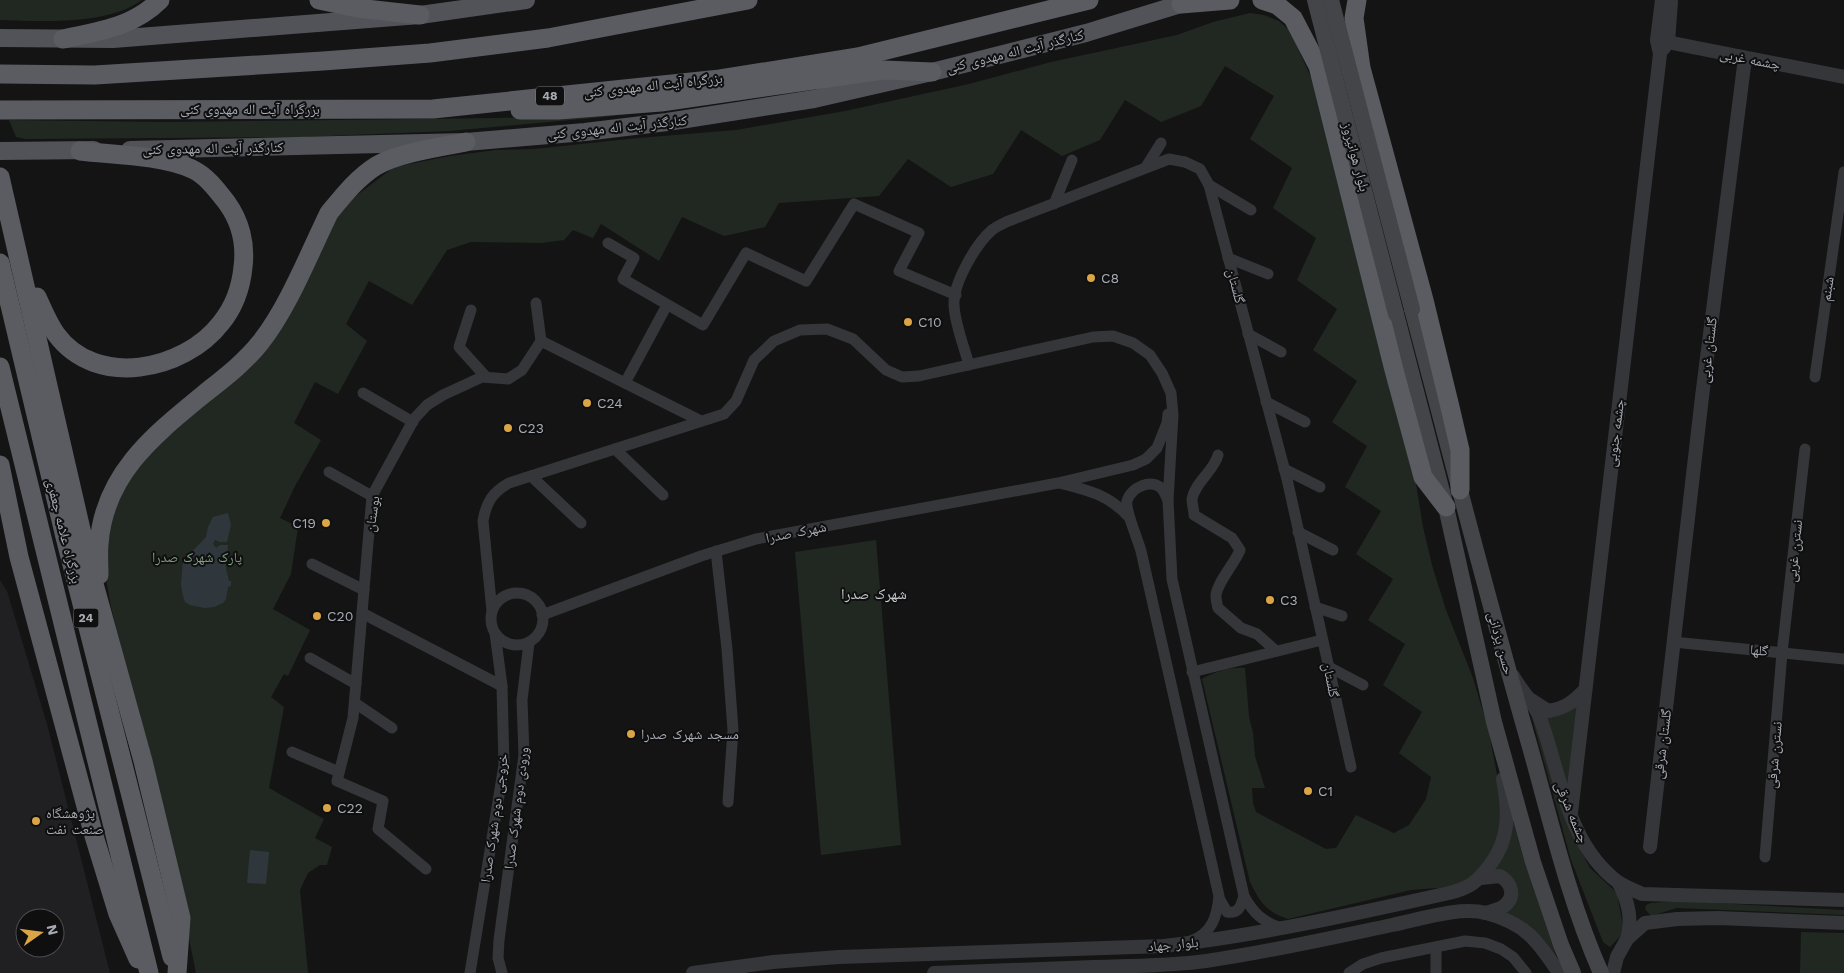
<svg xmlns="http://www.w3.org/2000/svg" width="1844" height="973" viewBox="0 0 1844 973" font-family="'Work Sans','Noto Naskh Arabic',sans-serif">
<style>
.built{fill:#202022;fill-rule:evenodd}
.green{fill:#212821}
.water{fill:#2f373c}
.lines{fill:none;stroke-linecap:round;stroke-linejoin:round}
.minor{stroke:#35363a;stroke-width:11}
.tertiary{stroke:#35363a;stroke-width:14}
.secondary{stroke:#444549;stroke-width:16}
.primary{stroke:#525358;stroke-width:18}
.trunk{stroke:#5a5c61;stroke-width:19}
.secondary-bridge{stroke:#444549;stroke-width:16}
.poi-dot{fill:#dba546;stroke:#0f0f10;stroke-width:2}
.labels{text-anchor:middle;stroke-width:4;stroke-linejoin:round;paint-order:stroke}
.shield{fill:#0f0f10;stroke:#797c83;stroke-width:1}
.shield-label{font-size:12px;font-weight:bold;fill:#a7abb4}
.street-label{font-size:14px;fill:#a7abb4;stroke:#0f0f10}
.poi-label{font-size:14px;fill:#a7abb4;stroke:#0f0f10;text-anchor:start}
.park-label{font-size:14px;fill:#809d81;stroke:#0f0f10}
.neighbourhood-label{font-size:15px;fill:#c8cad0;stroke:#0f0f10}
</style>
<rect width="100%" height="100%" fill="#141415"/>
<path class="built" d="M0,580L7,591L47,724L110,973H0ZM25,918H55V948H25Z"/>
<g class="green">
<path d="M0,0H142C135,4 128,9 121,11C85,24 38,21 0,20Z"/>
<path d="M1250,13L1264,15L1279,21L1290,31L1314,84L1412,459L1423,527L1432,565L1446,610L1473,678L1481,705L1488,728L1503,805L1499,841L1477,873L1462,882L1450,887L1411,890L1288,919C1266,912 1260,902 1250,882L1202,679C1215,672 1230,667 1245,668L1249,717L1253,733L1255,756L1265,788H1252L1253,803L1256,812L1326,849L1336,848L1356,815L1394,833L1409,825L1426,799L1431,777L1399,753L1422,712L1383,685L1405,644L1368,620L1393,579L1356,554L1381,511L1345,487L1367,446L1332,422L1357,381L1313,350L1337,309L1297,280L1316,238L1273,208L1292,168L1250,139L1274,96L1225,66L1201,106L1161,122L1125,100L1100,140L1062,156L1021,130L993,174L951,187L908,159L879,196L779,203L765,227L724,236L682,217L659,261L601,224L593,238L573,230L564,240L542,243L471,242L447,250L412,305L369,281L346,324L367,341L338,394L315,382L294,423L321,440L295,486L280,518L298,527L291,574L273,609L310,630L288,676L284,674L271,697L284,707L269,788L324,819L315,838L332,847L327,865H320L308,873L300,890L308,973H196L167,829L111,607L105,573L108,527L127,479L142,455L210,401L337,215L356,196L394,167L450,156L496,150L534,149L638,138L736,130L845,111L969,84L1051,62L1177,35L1213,22Z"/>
<polygon points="773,94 743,100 603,117 450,131 303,137 25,139 16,137 9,120 164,122 498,118 526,117"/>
<polygon points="876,540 901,845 821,855 795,552"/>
<path d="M1579,704L1570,802L1544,714C1558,716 1568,714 1579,704Z"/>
<polygon points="1532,718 1537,718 1571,833 1590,868 1617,893 1624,932 1610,947 1603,942 1571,860"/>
<polygon points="1511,814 1523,856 1558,962 1499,913 1516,896 1489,872"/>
<polygon points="1679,901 1844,910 1844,915 1677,908 1651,916 1645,909 1646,905 1651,903"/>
<polygon points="1801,932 1844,933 1844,973 1800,973"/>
</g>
<g class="water">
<polygon points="228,513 231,525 227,542 220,542 215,540 213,544 216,548 220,545 228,545 226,569 229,581 231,581 231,586 228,587 226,599 223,603 214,607 205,608 190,605 185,602 183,596 181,584 183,561 206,537 208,527 213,517"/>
<polygon points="250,850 269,852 266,884 247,883"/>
</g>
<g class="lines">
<g class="minor">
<polyline points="1146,167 1161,143"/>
<polyline points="1209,185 1251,210"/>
<polyline points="1054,204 1072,160"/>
<polyline points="608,243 634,258 623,279 703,325 746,253 806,281 854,204 919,233 899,271 956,295"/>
<polyline points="1228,258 1268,274"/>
<polyline points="536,303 541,341"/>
<polyline points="471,310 459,347 486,377"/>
<polyline points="1248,334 1281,352"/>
<path d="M969,365C964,346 955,325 954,305C953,283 976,244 992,230C996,227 1001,225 1006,222L1169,159L1185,162L1200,169L1209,185L1287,479L1351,767"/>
<polyline points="1815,377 1844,172"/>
<polyline points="625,383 667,305"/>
<polyline points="363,393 413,422"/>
<polyline points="1266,402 1305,422"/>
<polyline points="615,449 663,495"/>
<path d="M1218,455C1214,471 1195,482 1192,499C1192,504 1194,510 1194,515L1232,538L1240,550C1235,563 1216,584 1216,596C1216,600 1217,604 1218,608L1241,628L1257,634L1276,651"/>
<polyline points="1284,469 1320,487"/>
<polyline points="329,472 372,496"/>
<polyline points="531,476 581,523"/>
<path d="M1060,483C1088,490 1109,495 1129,517"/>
<path d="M1168,500C1166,497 1165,492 1162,489C1152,478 1131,487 1127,501C1125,510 1138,540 1141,551L1219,896C1217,917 1212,933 1191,941"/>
<polyline points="1298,532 1333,550"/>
<polyline points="716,551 727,649 733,730 728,802"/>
<polyline points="312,564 364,590"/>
<circle cx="517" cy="619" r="26"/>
<polyline points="1315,607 1342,616"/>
<path d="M492,611L483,521C486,502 493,492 509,483L724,414L736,401L754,360L774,341L800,330L827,329L853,339L886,370L902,377L919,376L1093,337L1113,336L1133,343L1150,355L1162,373L1171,393L1173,415L1168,500L1172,579L1244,896C1253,913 1263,922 1281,928"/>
<polyline points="362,613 502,686"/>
<polyline points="542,615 701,556 756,539 1058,483 1133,465 1146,459 1157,448 1167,423 1168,414"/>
<polyline points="1673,642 1844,659"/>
<polyline points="310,658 356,684"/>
<polyline points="1329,667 1363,685"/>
<polyline points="1192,672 1322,640"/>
<polyline points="355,703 392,728"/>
<polyline points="292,752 339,772"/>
<polyline points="1765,857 1782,653 1805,449"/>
<polyline points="426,869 378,829 383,801 337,781 353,718 372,496 414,419 427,405 443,395 482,377 508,379 522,370 541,341 701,421"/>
<path d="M1219,898L1227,912C1239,914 1241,906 1244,896"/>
<polyline points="1436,947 1436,973"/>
<polyline points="470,973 504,765 502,686 495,633"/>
<polyline points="502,973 498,958 499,940 524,755 522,700 529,643"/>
<polyline points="1349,973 1363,964 1381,958 1465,941 1485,943 1501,949 1513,957 1526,973"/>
</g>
<g class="tertiary">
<polyline points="1657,40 1844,77"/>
<polyline points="1663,49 1668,42 1671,2"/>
<path d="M1513,676C1521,691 1534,702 1540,718C1561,774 1566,843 1618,882C1625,887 1634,890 1642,894L1844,900"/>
<path d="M1531,700L1548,711C1566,708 1573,702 1585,690"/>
<polyline points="1571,813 1660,54 1657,40 1662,0"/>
<polyline points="1650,847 1702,397 1745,58"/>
<path d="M1481,878L1500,876C1512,883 1516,897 1504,906C1499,910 1491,911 1485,913"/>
<path d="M1619,883C1628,901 1633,919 1627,939"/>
<path d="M693,973L773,962L839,957L1164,946C1260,935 1355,914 1449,893C1470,888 1477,882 1490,865C1510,839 1509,811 1503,779"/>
<path d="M934,973C987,971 1040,969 1093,967C1131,966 1169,966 1206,961C1269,952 1331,938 1392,925C1418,920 1459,906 1486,913C1525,923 1538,941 1559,973"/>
<polyline points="1613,973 1617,957 1627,939 1645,923 1677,919 1718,918 1844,923"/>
</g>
<g class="secondary">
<path d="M1412,309C1451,455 1488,601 1530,747C1551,822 1569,901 1601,973"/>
<polyline points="1396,314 1446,507 1494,722 1533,862 1561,945 1573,973"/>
</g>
<g class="primary">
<polyline points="0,38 113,39 420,15 526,0"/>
<polyline points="130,150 466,142 585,132 667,122 814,99 932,72 1086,33 1194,0"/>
<polyline points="0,151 94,150"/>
</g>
<g class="trunk">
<polyline points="319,0 357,8 420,15"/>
<polyline points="1262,0 1277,5 1293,18 1318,66 1394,370 1423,477 1446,507"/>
<polyline points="1357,0 1354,18 1361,68 1424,300 1450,407 1460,450 1460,490"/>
<polyline points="1181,4 1230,0"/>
<path d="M63,39C100,31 133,27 160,0"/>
<polyline points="0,74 95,75 323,61 430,53 548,38 748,0"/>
<polyline points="0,110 433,109 720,79 858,57 1089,0"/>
<polyline points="520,110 558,110 661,102 884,70 932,72"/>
<polyline points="0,177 91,573 143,761 181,918 177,973"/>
<polyline points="0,263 65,537 172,957"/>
<path d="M37,297C43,310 48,323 56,334C96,389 184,371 221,323C234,307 241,288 243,267C246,244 240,221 227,203C217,190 207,176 192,169C160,155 114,155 80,151"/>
<polyline points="0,367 149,973"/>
<polyline points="0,465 19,557 94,836 118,914 138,959"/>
<path d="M99,575C99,565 98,554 99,544C104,474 154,435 204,394C224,378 244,363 260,343C288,308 309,254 329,213C343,196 357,178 376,166C398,153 440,147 466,142"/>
</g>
<g class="secondary-bridge">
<polyline points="1315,0 1396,314"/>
<polyline points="1331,0 1412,309"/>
</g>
</g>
<g class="poi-dot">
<circle cx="1091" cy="278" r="5"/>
<circle cx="908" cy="322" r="5"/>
<circle cx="587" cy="403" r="5"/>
<circle cx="508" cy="428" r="5"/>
<circle cx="326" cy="523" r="5"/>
<circle cx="1270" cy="600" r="5"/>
<circle cx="317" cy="616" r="5"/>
<circle cx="631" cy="734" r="5"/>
<circle cx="1308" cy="791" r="5"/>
<circle cx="327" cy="808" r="5"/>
<circle cx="36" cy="821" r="5"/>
</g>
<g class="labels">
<g class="shield">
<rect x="536" y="86.5" width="28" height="19" rx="4"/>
<rect x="73.5" y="608.5" width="25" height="19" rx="4"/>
</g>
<g class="shield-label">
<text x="550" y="100">48</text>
<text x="86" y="622">24</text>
</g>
<g class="street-label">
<text transform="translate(1015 51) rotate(-14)" y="5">کنارگذر آیت اله مهدوی کنی</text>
<text transform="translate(1750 59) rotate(11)" y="5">چشمه غربی</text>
<text transform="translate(653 85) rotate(-6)" y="5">بزرگراه آیت اله مهدوی کنی</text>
<text x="250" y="114">بزرگراه آیت اله مهدوی کنی</text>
<text transform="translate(617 127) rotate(-6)" y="5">کنارگذر آیت اله مهدوی کنی</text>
<text transform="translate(213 148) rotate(-1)" y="5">کنارگذر آیت اله مهدوی کنی</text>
<text transform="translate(1356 157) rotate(75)" y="5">بلوار هوانیروز</text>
<text transform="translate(1236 286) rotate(75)" y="5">گلستان</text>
<text transform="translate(1827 289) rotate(-82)" y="5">شبنم</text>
<text transform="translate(1708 350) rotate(-83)" y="5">گلستان غربی</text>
<text transform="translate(1615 433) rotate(-83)" y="5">چشمه جنوبی</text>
<text transform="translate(372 514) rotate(-82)" y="5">بوستان</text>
<text transform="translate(64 531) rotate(76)" y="5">بزرگراه علامه جعفری</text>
<text transform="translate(796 532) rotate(-11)" y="5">شهرک صدرا</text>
<text transform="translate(1794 551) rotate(-84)" y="5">نسترن غربی</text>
<text transform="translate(1501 643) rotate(75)" y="5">حسن یزدانی</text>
<text transform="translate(1759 650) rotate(6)" y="5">گلها</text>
<text transform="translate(1331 680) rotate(78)" y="5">گلستان</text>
<text transform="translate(1662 744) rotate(-83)" y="5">گلستان شرقی</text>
<text transform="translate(1774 755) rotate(-85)" y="5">نسترن شرقی</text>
<text transform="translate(516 808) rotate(-83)" y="5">ورودی دوم شهرک صدرا</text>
<text transform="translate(1572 812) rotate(67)" y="5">چشمه شرقی</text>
<text transform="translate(494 818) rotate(-82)" y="5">خروجی دوم شهرک صدرا</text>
<text transform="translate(1173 944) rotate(-5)" y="5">بلوار جهاد</text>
</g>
<g class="poi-label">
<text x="1101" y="283">C8</text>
<text x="918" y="327">C10</text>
<text x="597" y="408">C24</text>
<text x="518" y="433">C23</text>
<text x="316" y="528" text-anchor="end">C19</text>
<text x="1280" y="605">C3</text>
<text x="327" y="621">C20</text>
<text x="641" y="739">مسجد شهرک صدرا</text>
<text x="1318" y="796">C1</text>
<text x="337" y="813">C22</text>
<text x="46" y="818">پژوهشگاه<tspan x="46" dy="16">صنعت نفت</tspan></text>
</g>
<g class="park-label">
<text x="197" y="562">پارک شهرک صدرا</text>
</g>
<g class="neighbourhood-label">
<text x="874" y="599">شهرک صدرا</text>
</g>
</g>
<g transform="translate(40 933) rotate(76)"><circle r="24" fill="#0f0f10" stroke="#4c4d52"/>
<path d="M0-4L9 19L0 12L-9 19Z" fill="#dba546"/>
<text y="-8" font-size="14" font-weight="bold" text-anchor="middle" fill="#a7abb4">N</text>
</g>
</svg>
